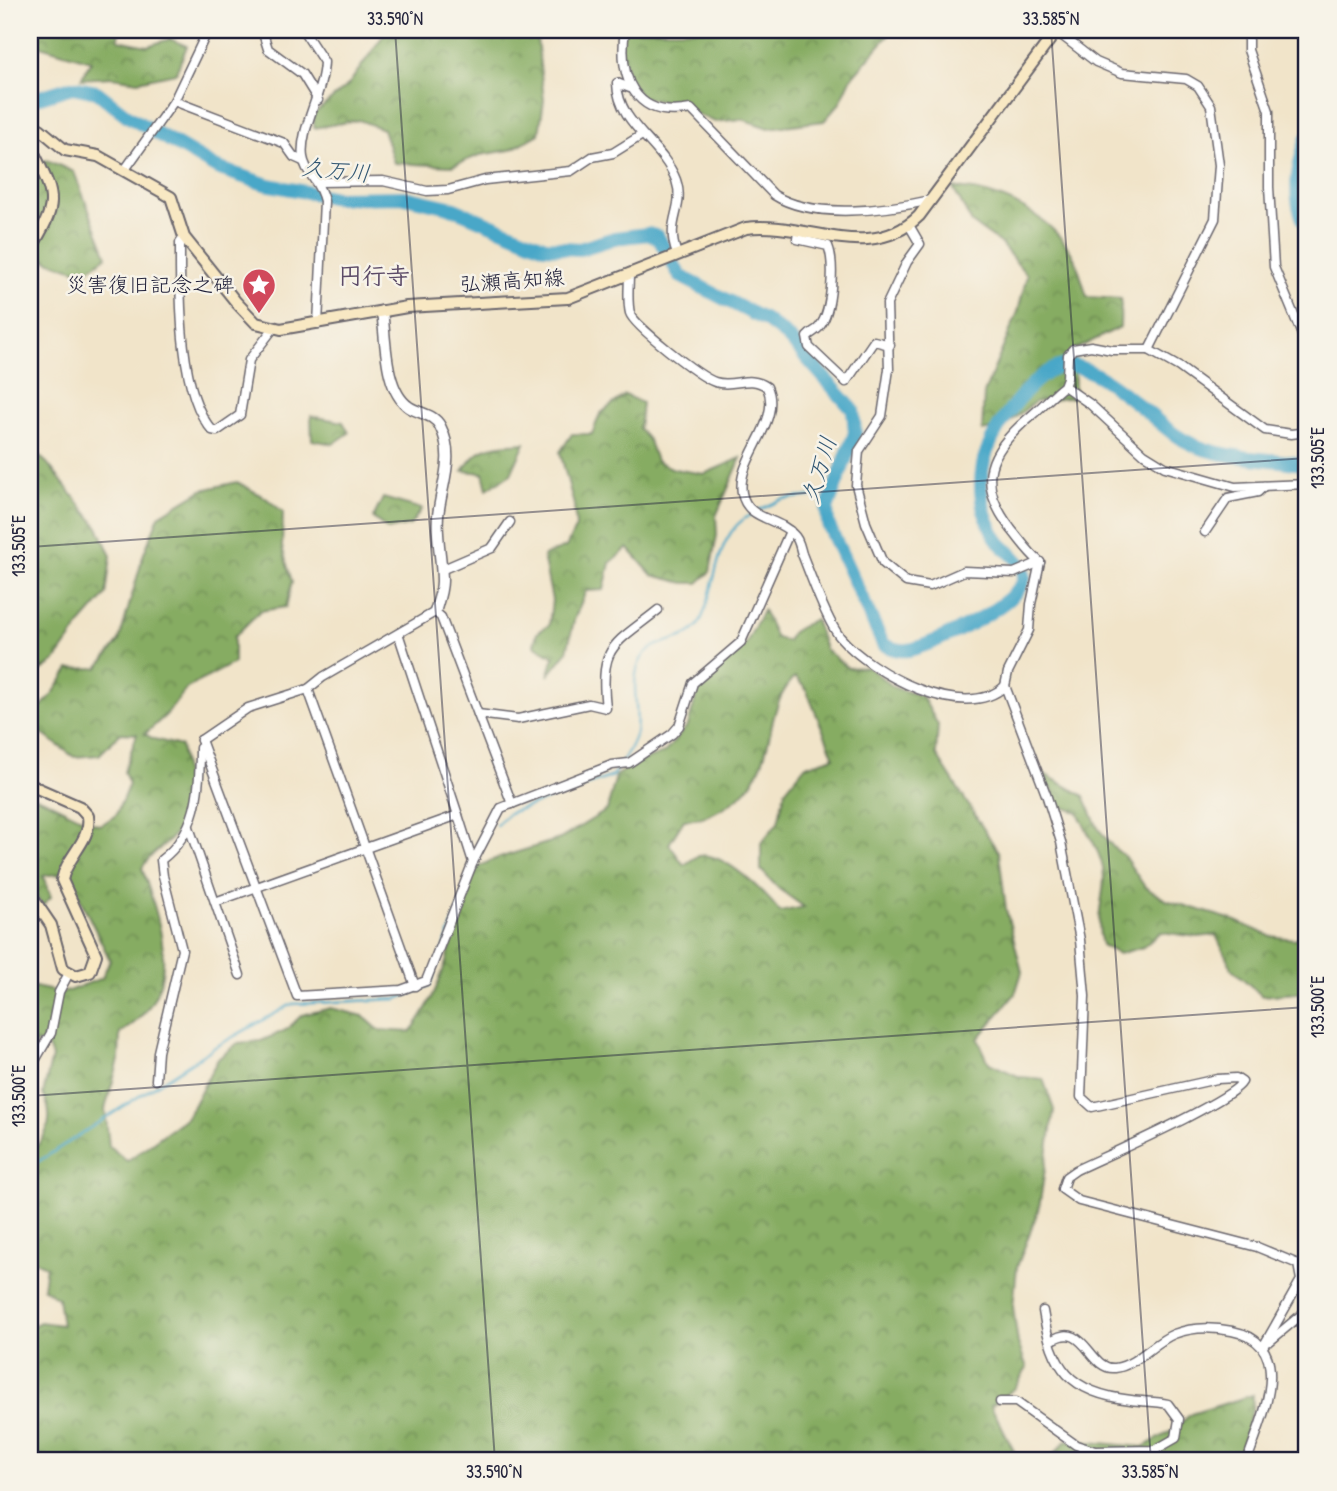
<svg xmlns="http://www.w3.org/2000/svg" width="1337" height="1491" viewBox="0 0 1337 1491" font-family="'Patrick Hand','Klee One',sans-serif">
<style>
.forest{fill:url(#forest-crowns);stroke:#54674e;stroke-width:2;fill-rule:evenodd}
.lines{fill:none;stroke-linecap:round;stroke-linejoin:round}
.stream{stroke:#49a7c8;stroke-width:2.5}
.river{stroke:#49a7c8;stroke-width:14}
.minor-casing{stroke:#6a666d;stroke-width:11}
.tertiary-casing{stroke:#6a666d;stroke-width:13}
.secondary-casing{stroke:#6a666d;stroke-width:14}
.minor{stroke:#fff;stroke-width:8}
.tertiary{stroke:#fff;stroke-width:10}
.secondary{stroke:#f8e8c3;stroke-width:10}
.ticks{fill:none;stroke:#22223b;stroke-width:2;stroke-opacity:0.45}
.labels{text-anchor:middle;stroke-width:5;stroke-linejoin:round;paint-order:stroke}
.street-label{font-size:21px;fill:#22223b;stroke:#f7f3e8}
.poi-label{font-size:21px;fill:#22223b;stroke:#f7f3e8;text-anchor:end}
.water-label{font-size:23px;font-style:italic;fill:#325773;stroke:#f7f3e8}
.quarter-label{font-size:24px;font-weight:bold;fill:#5c4b68;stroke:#f7f3e8}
.neatline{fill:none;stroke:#22223b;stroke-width:2.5}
.ticks-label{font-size:18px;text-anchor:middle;fill:#22223b}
</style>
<defs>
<pattern id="forest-crowns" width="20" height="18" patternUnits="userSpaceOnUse" patternTransform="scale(1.75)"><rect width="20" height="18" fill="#86ac62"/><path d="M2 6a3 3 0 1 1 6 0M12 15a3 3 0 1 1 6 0" fill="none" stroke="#6d8c52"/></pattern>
</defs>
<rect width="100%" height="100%" fill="#f7f3e8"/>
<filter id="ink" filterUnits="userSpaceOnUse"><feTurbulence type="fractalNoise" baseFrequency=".0143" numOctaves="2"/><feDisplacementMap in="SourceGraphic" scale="14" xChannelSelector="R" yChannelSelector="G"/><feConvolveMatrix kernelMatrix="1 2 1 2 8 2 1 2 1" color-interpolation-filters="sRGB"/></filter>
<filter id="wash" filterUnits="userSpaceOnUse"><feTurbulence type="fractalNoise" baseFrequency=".00686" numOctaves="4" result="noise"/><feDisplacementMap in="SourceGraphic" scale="28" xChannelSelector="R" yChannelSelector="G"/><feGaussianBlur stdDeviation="1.57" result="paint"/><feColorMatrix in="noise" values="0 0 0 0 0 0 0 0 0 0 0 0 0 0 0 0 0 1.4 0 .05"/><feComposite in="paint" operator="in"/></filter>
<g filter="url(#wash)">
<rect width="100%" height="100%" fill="#f1e4c9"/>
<g class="forest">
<polygon points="30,30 118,30 119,40 147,46 170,39 187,46 176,73 138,81 112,77 81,79 91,61 30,43"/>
<polygon points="387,30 536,30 544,100 539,134 510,150 480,155 452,166 394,163 383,129 359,120 314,128 314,114 348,85"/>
<polygon points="616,30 893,30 852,77 840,103 824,121 768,128 742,119 715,122 671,103 641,97 628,77"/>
<polygon points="47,160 74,172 107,256 84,273 30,255 30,167"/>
<path d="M953,188C1000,190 1054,216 1075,260C1080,272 1083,285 1087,297L1121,299L1120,327L1074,350L1075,397L1035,402L1004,426L982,431L984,393L1018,312L1027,275L1000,243L972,223Z"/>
<polygon points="625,395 642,403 639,429 649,441 656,461 674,469 704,474 741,458 716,516 717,535 710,572 698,583 684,583 652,575 628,548 610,563 604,590 586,591 574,620 567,652 548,676 554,657 534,645 537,633 549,625 552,600 543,556 566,547 576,527 574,505 560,452 572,434 592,434 600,414"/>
<polygon points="311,416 343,422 349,433 333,444 312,440"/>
<path d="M525,443L511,474L487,489L483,473L463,471C480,443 495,445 525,443Z"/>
<polygon points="30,448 47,463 98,527 111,556 106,595 83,621 54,662 30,678 30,604 39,594 30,588"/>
<path d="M237,482L266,498L283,512L282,547L292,582L286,607L260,611L234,637V663L187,688L166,715L145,734L154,739L181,746C185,775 194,813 172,837C161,850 152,851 142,868C162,928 186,993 120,1033L119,1060L105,1109L109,1146L127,1161L187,1117L218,1059L238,1043L261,1041L286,1030L302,1015L331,1008L363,1016L379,1030L410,1032C446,989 456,923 471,871L492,860L560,839L607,810L616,776L636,763L664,753L688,725L699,687L746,644L763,610L776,638L787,641L792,632L815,619L825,649L848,668L868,667L895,688L922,696L938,725L936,754L999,853L1006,909L1022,972L1015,994L978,1039L989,1063L1020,1077L1043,1079L1054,1110L1039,1208L1017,1267L1013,1307L1018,1343L1027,1368L1015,1388L991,1406L1019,1461H30V1327L40,1322L62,1325L58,1298L43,1288L46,1266L35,1261L30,1263V1153C49,1135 55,1117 43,1094L52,1057L48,1047L36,1042L30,1062V986L63,993L102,978L110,960L71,880L57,874L43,876L51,897L42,906L30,886V795C56,802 75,819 101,825L116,815L129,784L124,772L137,734L121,733L99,755L74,757L37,730L38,710L52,695L69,669L98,668L119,641L144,553L159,516L202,490ZM795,677L806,689L834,757L805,766L785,791L778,822L761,843V870L779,889L804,907L780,912C766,894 723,850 699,856C694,857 688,863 684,865L669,844L684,820C703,819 713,814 729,804C783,769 758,713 795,677Z"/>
<polygon points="383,498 422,509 410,525 388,530 373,518"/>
<path d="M1044,774L1084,796L1098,828L1113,847L1124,856L1145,887L1166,900L1233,920L1270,936L1294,939L1307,935V992L1262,996L1232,969L1216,935L1198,937L1161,932L1143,947L1119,954L1102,945C1093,914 1108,890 1103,868C1099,847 1085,831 1078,812L1048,803L1054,792L1044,781Z"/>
<polygon points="1253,1395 1252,1410 1237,1461 1047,1461 1067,1440 1143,1447 1172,1431 1191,1414"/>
</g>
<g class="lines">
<g class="stream">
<polyline points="757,511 783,499 815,496 827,509"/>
<path d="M496,825L509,813L613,776C620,764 633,747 636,733C640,709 628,681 642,658C654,637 689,644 700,622C718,587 713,533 752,514"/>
<polyline points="33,1165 215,1047 292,1004 397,999 430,985 464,895"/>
</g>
<g class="river">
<path d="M30,100L72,87L97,92L129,117L217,168L265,184L336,198L405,197L449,207L545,247L580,249L615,238L648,234L658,237L680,276L767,321L788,337L853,410L855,433L827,509L828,524L883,644C891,649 898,651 908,650C930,647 1028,601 1024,575C1022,559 1008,553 999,542C994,535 988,522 985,513C979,493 980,470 987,451C997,424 1034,371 1063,366C1094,360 1149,416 1174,434C1214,462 1262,456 1307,465"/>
<path d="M1307,138C1297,169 1291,198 1307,227"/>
</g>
</g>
</g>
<g filter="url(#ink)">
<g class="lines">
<g class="minor-casing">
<g id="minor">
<polyline points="262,30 268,49 302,74 318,100"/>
<path d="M303,30L324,62C323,94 299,130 303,157C305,173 320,181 324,201L318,324"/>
<path d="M625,30C618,78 635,120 691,109L774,195C813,220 887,210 931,200"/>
<polyline points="1248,30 1248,50 1269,111 1269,187 1274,267 1305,342 1307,360"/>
<polyline points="1056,31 1096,62 1122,73 1186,79 1198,86 1211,106 1219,165 1215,219 1149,350"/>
<path d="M630,88L617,83C618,125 662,143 676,180C686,209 664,221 677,254"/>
<polyline points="174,101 284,143 294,157 303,161"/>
<polyline points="124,171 174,101 208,30"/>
<polyline points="319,182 383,181 427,191 448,190 485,180 571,171 592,157 613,153 642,135"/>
<polyline points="909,225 920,244 907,262 887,304 889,369 882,416 859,451 856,485 866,523 883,563 906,582 930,586 964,571 1014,573 1040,562"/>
<path d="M798,232L797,239L828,246C835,263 832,311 820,326C817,331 811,332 807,337L809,347L846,382L874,341L890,345"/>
<path d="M184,237L180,243C180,292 178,393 212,430L217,431L240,415L249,360L273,329"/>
<path d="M629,274C629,286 627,301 630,313C634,326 700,377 715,382C734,388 749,374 767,387C783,422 736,458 742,493C747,521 779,517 794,535C799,539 800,548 802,554C810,574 827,622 840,637C871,673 964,724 1005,686"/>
<polyline points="1064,386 1090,404 1144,454 1165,467 1235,487 1307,484"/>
<polyline points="1205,532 1228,498 1258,492 1264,486"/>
<polyline points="441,570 492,548 510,522"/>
<polyline points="308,689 415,986"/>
<path d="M478,714L518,719L589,704L606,708C599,645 613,646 658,610"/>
<polyline points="201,740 297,996 401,990 426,981 473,862 501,808 612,765 629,763 672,734 679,726 693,683 741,642 790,531"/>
<polyline points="201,740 248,708 308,689 323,677 435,612 441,617 512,804"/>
<polyline points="458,815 473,862"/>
<polyline points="189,827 240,975"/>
<polyline points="215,902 458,815 399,636"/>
<polyline points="30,1069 51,1033 59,992 69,973"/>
<path d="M156,1080L158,1052L182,950L163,876L161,860C197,833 200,790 200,748"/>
<path d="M1051,1341C1085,1318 1089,1371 1115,1368C1137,1365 1154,1342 1174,1334C1192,1327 1213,1327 1232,1331C1299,1344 1260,1421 1247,1461"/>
<polyline points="1270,1341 1307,1310"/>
<path d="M1263,1347L1301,1280L1298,1264L1257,1247L1079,1201L1062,1189L1066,1177L1076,1170C1103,1157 1232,1101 1242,1082L1236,1078L1217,1079L1092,1107L1081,1097L1085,996L1080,940L1061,842L1047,797L1005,686L1008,672L1029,630L1031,604L1040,562C1028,552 1021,541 1011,529C974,481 989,451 1032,415C1043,406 1052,395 1064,386L1067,378L1068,355L1073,349L1091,346L1112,350H1149L1179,367L1265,430L1291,434L1307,432"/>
<path d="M1000,1402H1016L1076,1445L1095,1451L1155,1450L1176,1438L1179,1419L1168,1404C1155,1401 1144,1402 1131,1400C1069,1393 1052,1368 1043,1311"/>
</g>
</g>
<g class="tertiary-casing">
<path id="tertiary" d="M382,311C386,339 384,390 409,407C420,414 434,414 440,426C456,457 441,485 438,516C436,537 442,560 442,581C442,591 438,602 435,612"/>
</g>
<g class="secondary-casing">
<g id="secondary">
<path d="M30,129H40L65,150L98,156L171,197L184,237L236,302L256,323L281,329L407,307L568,298L746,228C806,220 868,265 919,216L1057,30"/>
<path d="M30,145C55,198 61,199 30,250"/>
<path d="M30,785L80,807L88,816C92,840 66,857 62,880L96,955L90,972L76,976L63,969L51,925L30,894"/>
</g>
</g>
<use href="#minor" class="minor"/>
<use href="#tertiary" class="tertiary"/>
<use href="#secondary" class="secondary"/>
</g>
</g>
<path class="ticks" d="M395,30L495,1461M1051,30L1151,1461M30,547L1307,458M30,1096L1307,1007"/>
<defs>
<g id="sight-pin" transform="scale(1.75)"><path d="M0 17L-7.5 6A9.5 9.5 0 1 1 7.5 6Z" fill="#d1495b" stroke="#f7f3e8"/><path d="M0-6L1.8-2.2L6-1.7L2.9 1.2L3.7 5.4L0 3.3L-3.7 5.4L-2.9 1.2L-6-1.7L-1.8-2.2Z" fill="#fff"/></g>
</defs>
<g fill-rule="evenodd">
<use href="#sight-pin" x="259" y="285"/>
</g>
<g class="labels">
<g class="street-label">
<text transform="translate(512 281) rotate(-4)" y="7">弘瀬高知線</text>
</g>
<g class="poi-label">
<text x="234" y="292">災害復旧記念之碑</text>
</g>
<g class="water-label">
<text transform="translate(336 170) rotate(6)" y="8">久万川</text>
<text transform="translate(819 470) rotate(-73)" y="8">久万川</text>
</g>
<g class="quarter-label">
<text x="374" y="284">円行寺</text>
</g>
</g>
<rect width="1337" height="1491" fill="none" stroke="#f7f3e8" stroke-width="77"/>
<rect x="38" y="38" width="1260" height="1414" class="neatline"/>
<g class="ticks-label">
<text x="395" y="25">33.590°N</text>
<text x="1051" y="25">33.585°N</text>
<text transform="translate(1318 458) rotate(-90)" y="6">133.505°E</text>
<text transform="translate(19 546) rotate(-90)" y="6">133.505°E</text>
<text transform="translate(1318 1007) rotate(-90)" y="6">133.500°E</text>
<text transform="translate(19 1096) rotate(-90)" y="6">133.500°E</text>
<text x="494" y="1478">33.590°N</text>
<text x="1150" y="1478">33.585°N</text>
</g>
</svg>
